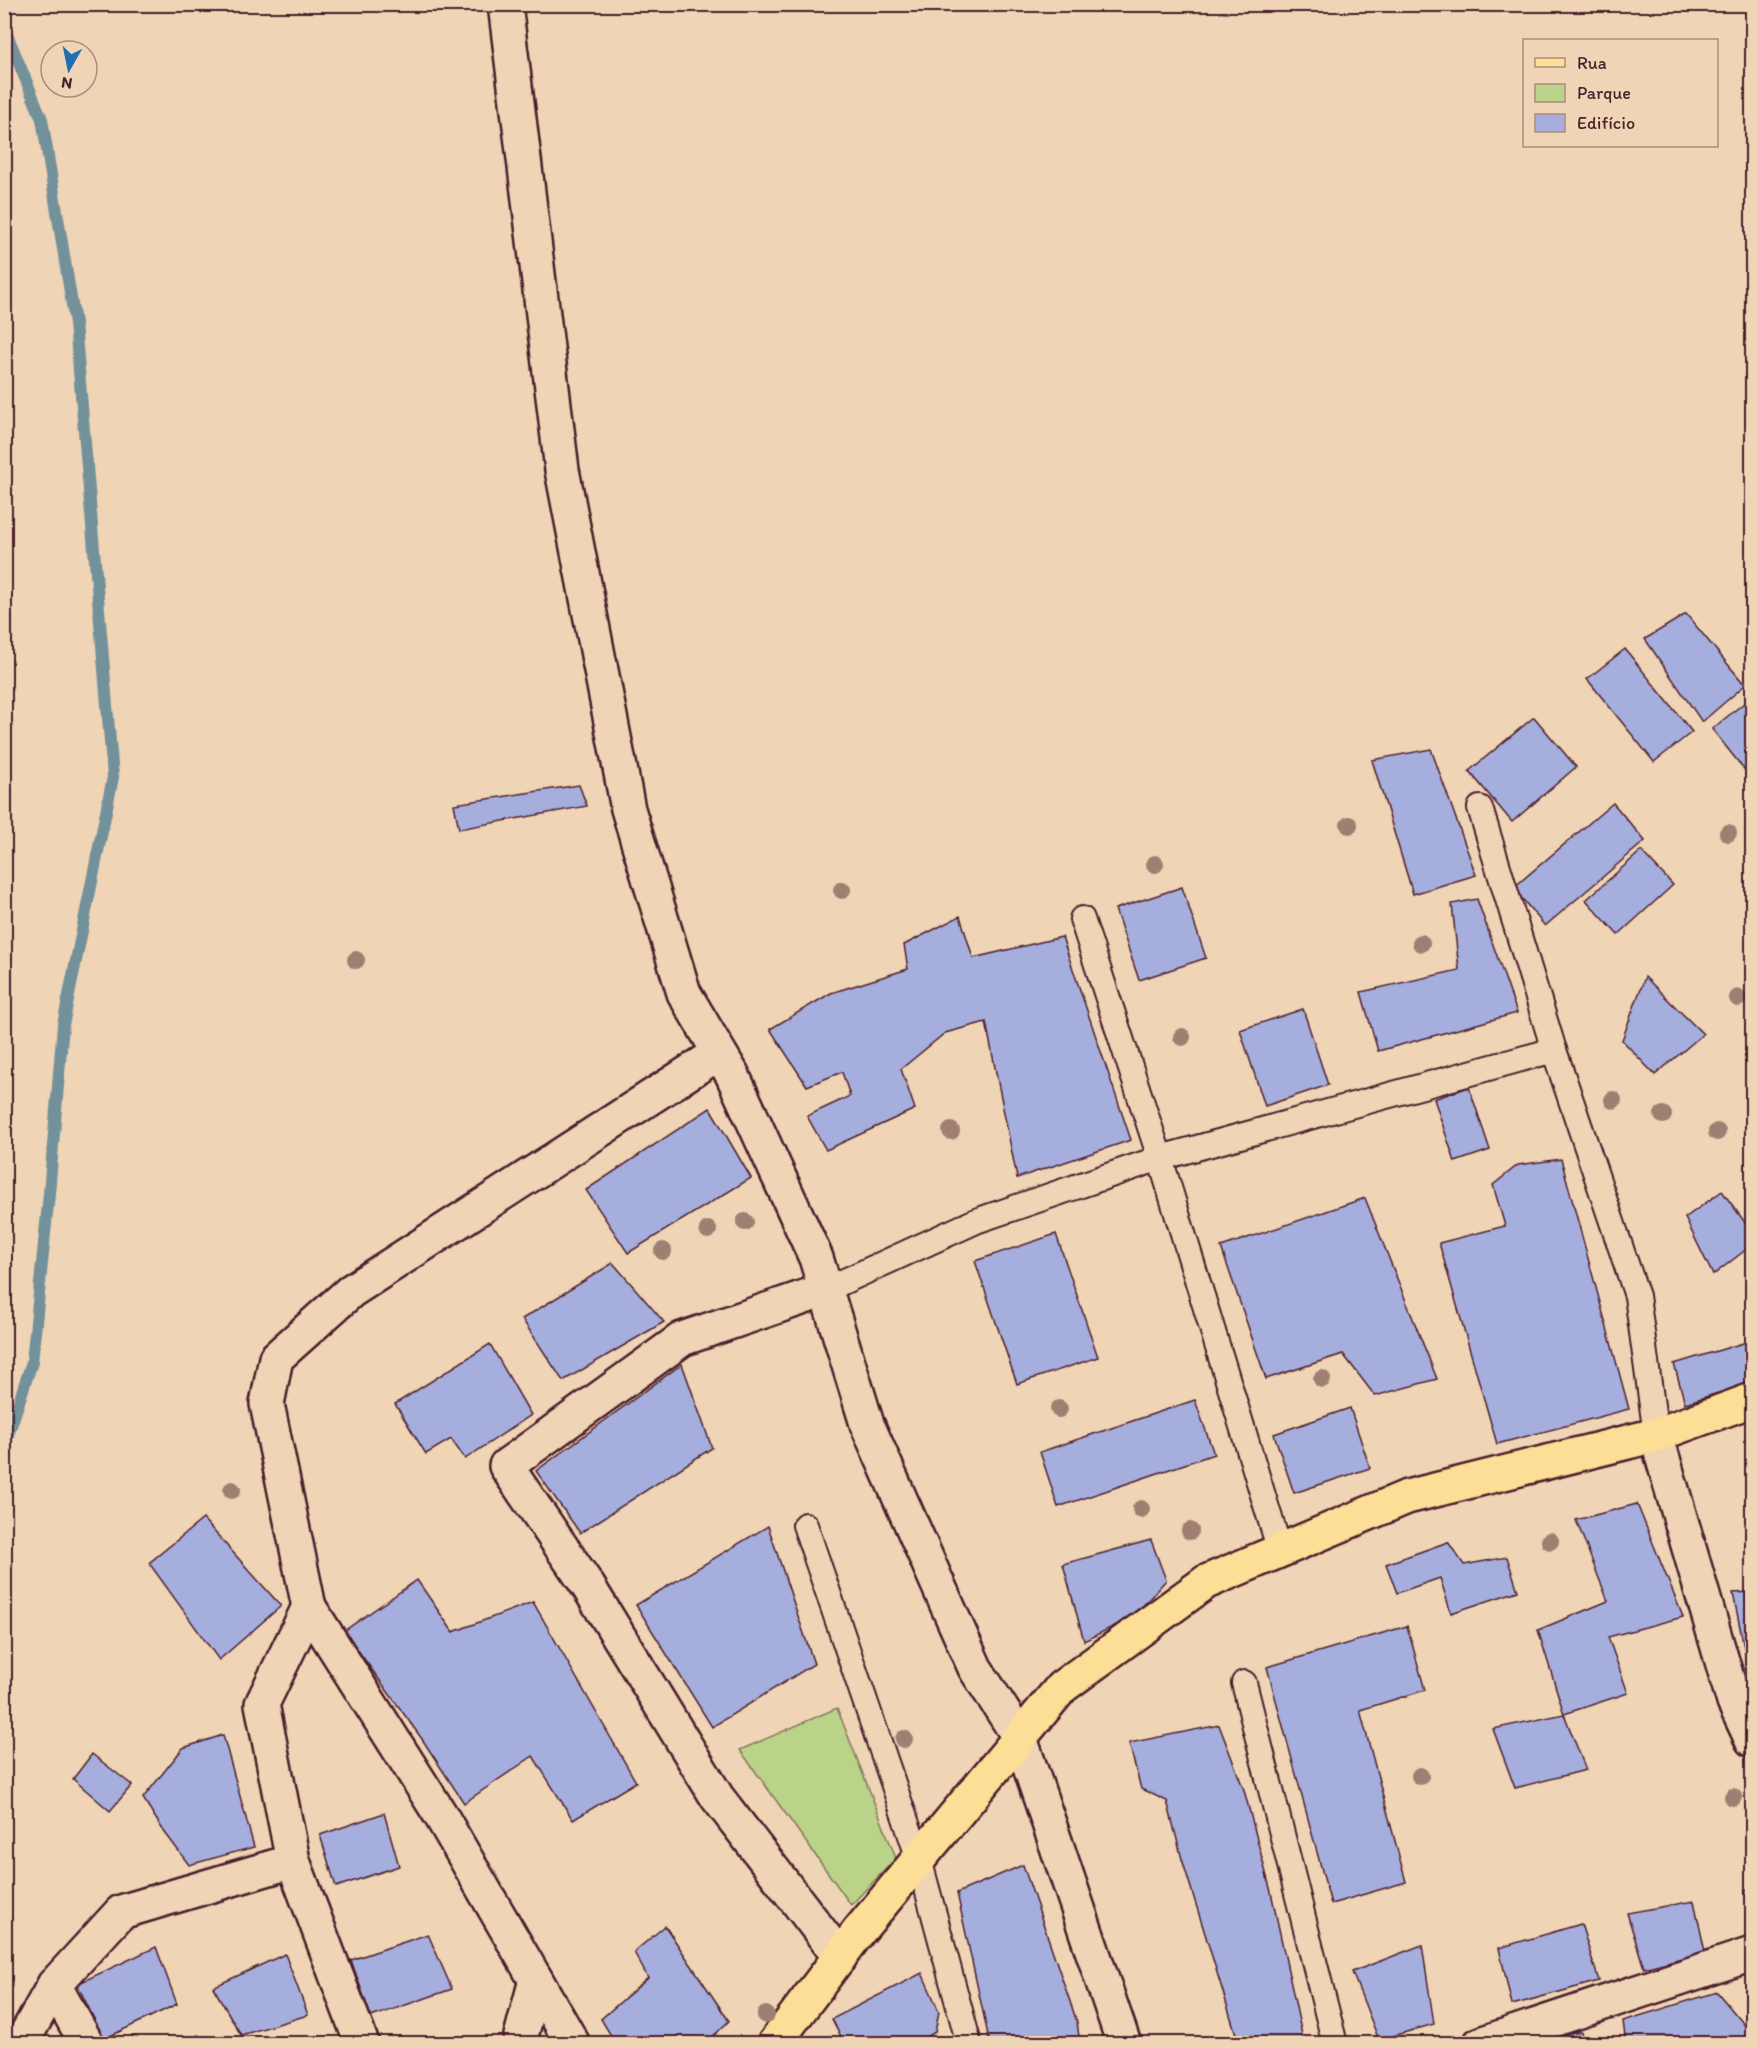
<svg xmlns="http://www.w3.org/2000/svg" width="1757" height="2048" viewBox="0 0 1757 2048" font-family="Itim,sans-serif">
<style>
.green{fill:#bbd389;stroke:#82795a;stroke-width:1.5}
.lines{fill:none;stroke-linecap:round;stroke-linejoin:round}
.stream{stroke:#72919a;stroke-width:12}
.building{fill:#a6aede;stroke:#4a1f2b;stroke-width:1.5}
.service-casing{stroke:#4a1f2b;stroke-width:28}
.minor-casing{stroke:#4a1f2b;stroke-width:38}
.secondary-casing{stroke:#4a1f2b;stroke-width:38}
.primary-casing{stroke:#4a1f2b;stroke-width:38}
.service{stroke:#efd4b6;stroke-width:24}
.minor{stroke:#efd4b6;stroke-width:33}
.secondary{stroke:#efd4b6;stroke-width:33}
.primary{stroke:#fcde96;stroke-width:33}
.tree{fill:#9e7f71}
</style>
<rect width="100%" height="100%" fill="#efd4b6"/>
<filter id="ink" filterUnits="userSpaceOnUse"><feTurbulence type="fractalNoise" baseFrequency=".0167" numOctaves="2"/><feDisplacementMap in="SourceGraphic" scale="12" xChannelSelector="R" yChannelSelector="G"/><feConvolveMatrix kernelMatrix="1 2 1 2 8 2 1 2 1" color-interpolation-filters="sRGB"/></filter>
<g filter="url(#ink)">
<polygon class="green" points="837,1708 896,1858 851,1905 740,1750"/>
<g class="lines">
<polyline class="stream" points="4,27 42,119 75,323 113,777 63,1025 49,1194 32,1362 4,1447"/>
</g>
<g class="building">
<polygon points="1686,614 1745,685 1702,722 1645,639"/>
<polygon points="1625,649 1692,732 1654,762 1587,679"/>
<polygon points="1744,703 1752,714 1751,778 1712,729"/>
<polygon points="1534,717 1576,767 1512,822 1469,771"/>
<polygon points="1431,749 1476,875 1413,894 1372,760"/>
<polygon points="579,785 587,806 459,829 454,804"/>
<polygon points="1613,803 1645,841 1545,926 1513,888"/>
<polygon points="1641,851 1673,885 1618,935 1586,900"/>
<polygon points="1182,887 1206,958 1139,980 1115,909"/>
<polygon points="1477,899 1517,1013 1378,1051 1361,992 1459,970 1452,904"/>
<polygon points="960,916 973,958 1062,937 1131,1140 1017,1178 986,1022 945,1033 901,1069 915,1109 826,1150 807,1116 850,1096 842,1072 807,1086 770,1029 831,993 908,969 904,945"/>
<polygon points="1645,977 1703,1034 1655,1075 1622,1040"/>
<polygon points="1303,1009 1328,1085 1265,1106 1240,1030"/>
<polygon points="1469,1087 1490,1150 1455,1162 1434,1099"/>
<polygon points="710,1108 751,1178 628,1253 586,1190"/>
<polygon points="1561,1159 1629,1409 1497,1444 1439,1243 1505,1226 1493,1185 1518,1165"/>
<polygon points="1722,1191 1752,1232 1752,1245 1713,1275 1685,1218"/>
<polygon points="1365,1198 1437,1379 1375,1396 1343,1354 1266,1379 1221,1247"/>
<polygon points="1056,1234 1098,1357 1017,1384 975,1261"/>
<polygon points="613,1263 664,1322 563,1381 522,1319"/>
<polygon points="1750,1341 1752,1350 1752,1383 1685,1403 1674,1364"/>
<polygon points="490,1344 531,1415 465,1459 451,1439 426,1454 395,1404"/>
<polygon points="682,1364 712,1448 580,1533 536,1471"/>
<polygon points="1195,1400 1214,1454 1058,1507 1040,1452"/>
<polygon points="1350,1408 1370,1468 1294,1493 1274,1434"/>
<polygon points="1637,1504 1683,1617 1608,1637 1628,1693 1564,1714 1538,1630 1608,1601 1576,1520"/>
<polygon points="203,1519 281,1606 219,1660 149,1563"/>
<polygon points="768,1526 814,1664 712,1727 636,1605"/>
<polygon points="1151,1540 1166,1580 1133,1617 1084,1641 1063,1564"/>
<polygon points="1448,1542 1464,1565 1507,1557 1518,1591 1451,1613 1440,1578 1397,1593 1386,1564"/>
<polygon points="417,1580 453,1632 533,1602 636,1782 573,1820 533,1756 464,1803 422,1739 344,1631"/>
<polygon points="1752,1592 1752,1687 1733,1593"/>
<polygon points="1407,1626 1425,1690 1360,1710 1406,1882 1331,1904 1267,1667"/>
<polygon points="1564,1714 1586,1770 1515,1788 1493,1729"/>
<polygon points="1219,1725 1244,1790 1271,1892 1304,2044 1239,2044 1182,1859 1167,1801 1141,1789 1129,1743"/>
<polygon points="223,1735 254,1847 189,1865 163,1830 143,1798 183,1748"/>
<polygon points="92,1754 132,1785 110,1811 73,1779"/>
<polygon points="384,1813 399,1866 336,1887 320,1835"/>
<polygon points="1023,1865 1077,2022 1080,2044 990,2044 957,1893"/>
<polygon points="1752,1888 1752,1915 1745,1891"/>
<polygon points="1694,1901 1705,1952 1644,1968 1627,1913"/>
<polygon points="1581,1924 1599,1981 1512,2005 1499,1948"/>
<polygon points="665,1926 729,2021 705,2044 616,2044 601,2019 648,1978 634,1952"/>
<polygon points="428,1934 452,1989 371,2017 351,1960"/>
<polygon points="1422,1945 1434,2024 1379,2040 1352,1972"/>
<polygon points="156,1947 177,2004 104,2039 77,1984"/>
<polygon points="285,1954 308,2015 241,2035 213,1987"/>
<polygon points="922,1973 939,2011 935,2032 916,2044 845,2044 832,2019"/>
<polygon points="1717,1992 1748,2029 1752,2029 1752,2044 1626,2044 1623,2021"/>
<polygon points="1581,2032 1584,2044 1522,2044 1521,2042"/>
<polygon points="198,2035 202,2044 184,2044"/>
</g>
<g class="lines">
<g class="service-casing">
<g id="service">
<polyline points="1480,808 1554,1050 1637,1296 1656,1435"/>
<polyline points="1082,919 1160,1158 1554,1050"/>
<polyline points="825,1290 976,1221 1160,1158 1280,1551"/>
<polyline points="805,1525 919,1859 969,2044"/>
<polyline points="1244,1683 1335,2044"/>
</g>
</g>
<g class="minor-casing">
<g id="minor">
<polyline points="825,1290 682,1339 506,1466 588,1586 717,1797 840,1957"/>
<polyline points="1656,1435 1734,1702 1752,1740"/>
<polyline points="309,1607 267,1404 276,1358 351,1291 719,1053"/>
<polyline points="1020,1738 1124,2044"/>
<polyline points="54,1985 87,2044"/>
<polyline points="21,2044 54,1985 121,1912 293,1861"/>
<polyline points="362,2044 293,1861 262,1704 309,1607 440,1814 573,2044"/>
<polyline points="523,2044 521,2036 536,1980"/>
<polyline points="1480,2044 1752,1954"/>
</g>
</g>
<g class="secondary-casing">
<polyline id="secondary" points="505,4 562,470 628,809 684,993 732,1074 816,1258 867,1424 975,1668 1020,1738"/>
</g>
<g class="primary-casing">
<polyline id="primary" points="774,2044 859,1931 1062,1687 1206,1582 1407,1497 1656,1435 1752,1400"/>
</g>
<use href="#service" class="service"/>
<use href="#minor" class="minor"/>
<use href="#secondary" class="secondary"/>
<use href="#primary" class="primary"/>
</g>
<g class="tree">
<circle cx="1349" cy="825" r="9"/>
<circle cx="1728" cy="833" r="9"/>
<circle cx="1155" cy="864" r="9"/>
<circle cx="842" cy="890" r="9"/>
<circle cx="1421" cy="943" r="9"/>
<circle cx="356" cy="960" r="9"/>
<circle cx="1738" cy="998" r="9"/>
<circle cx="1182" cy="1037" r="9"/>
<circle cx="1613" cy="1100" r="9"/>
<circle cx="1663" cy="1115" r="9"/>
<circle cx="951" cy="1131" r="9"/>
<circle cx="1717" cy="1132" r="9"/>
<circle cx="745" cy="1222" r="9"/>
<circle cx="708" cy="1230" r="9"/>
<circle cx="663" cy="1251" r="9"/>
<circle cx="1322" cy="1379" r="9"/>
<circle cx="1059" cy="1409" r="9"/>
<circle cx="232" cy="1490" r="9"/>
<circle cx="1141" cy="1509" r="9"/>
<circle cx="1190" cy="1531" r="9"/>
<circle cx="1550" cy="1541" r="9"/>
<circle cx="904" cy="1739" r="9"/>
<circle cx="1420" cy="1776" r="9"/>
<circle cx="1733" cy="1797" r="9"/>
<circle cx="766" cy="2015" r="9"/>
</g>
</g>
<rect width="1757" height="2048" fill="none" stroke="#efd4b6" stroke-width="24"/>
<rect x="12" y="12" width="1733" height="2024" fill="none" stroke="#4a1f2b" stroke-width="2" filter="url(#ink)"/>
<rect x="1523" y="39" width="195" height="108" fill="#efd4b6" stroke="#ad8c7e" stroke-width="1.5"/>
<rect x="1535" y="58" width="30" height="9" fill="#fcde96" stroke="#ad8c7e" stroke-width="1.5"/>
<text x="1577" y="69" font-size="18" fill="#4a1f2b">Rua</text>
<rect x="1535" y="84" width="30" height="18" fill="#bbd389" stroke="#ad8c7e" stroke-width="1.5"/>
<text x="1577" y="99" font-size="18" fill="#4a1f2b">Parque</text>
<rect x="1535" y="114" width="30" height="18" fill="#a6aede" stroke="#ad8c7e" stroke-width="1.5"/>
<text x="1577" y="129" font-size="18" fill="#4a1f2b">Edifício</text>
<g transform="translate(69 69) rotate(189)"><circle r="28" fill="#efd4b6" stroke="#ad8c7e" stroke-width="1.5"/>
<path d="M0-4.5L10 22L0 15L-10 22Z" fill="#1f6fb2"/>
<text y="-9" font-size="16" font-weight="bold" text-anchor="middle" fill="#4a1f2b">N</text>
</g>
</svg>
